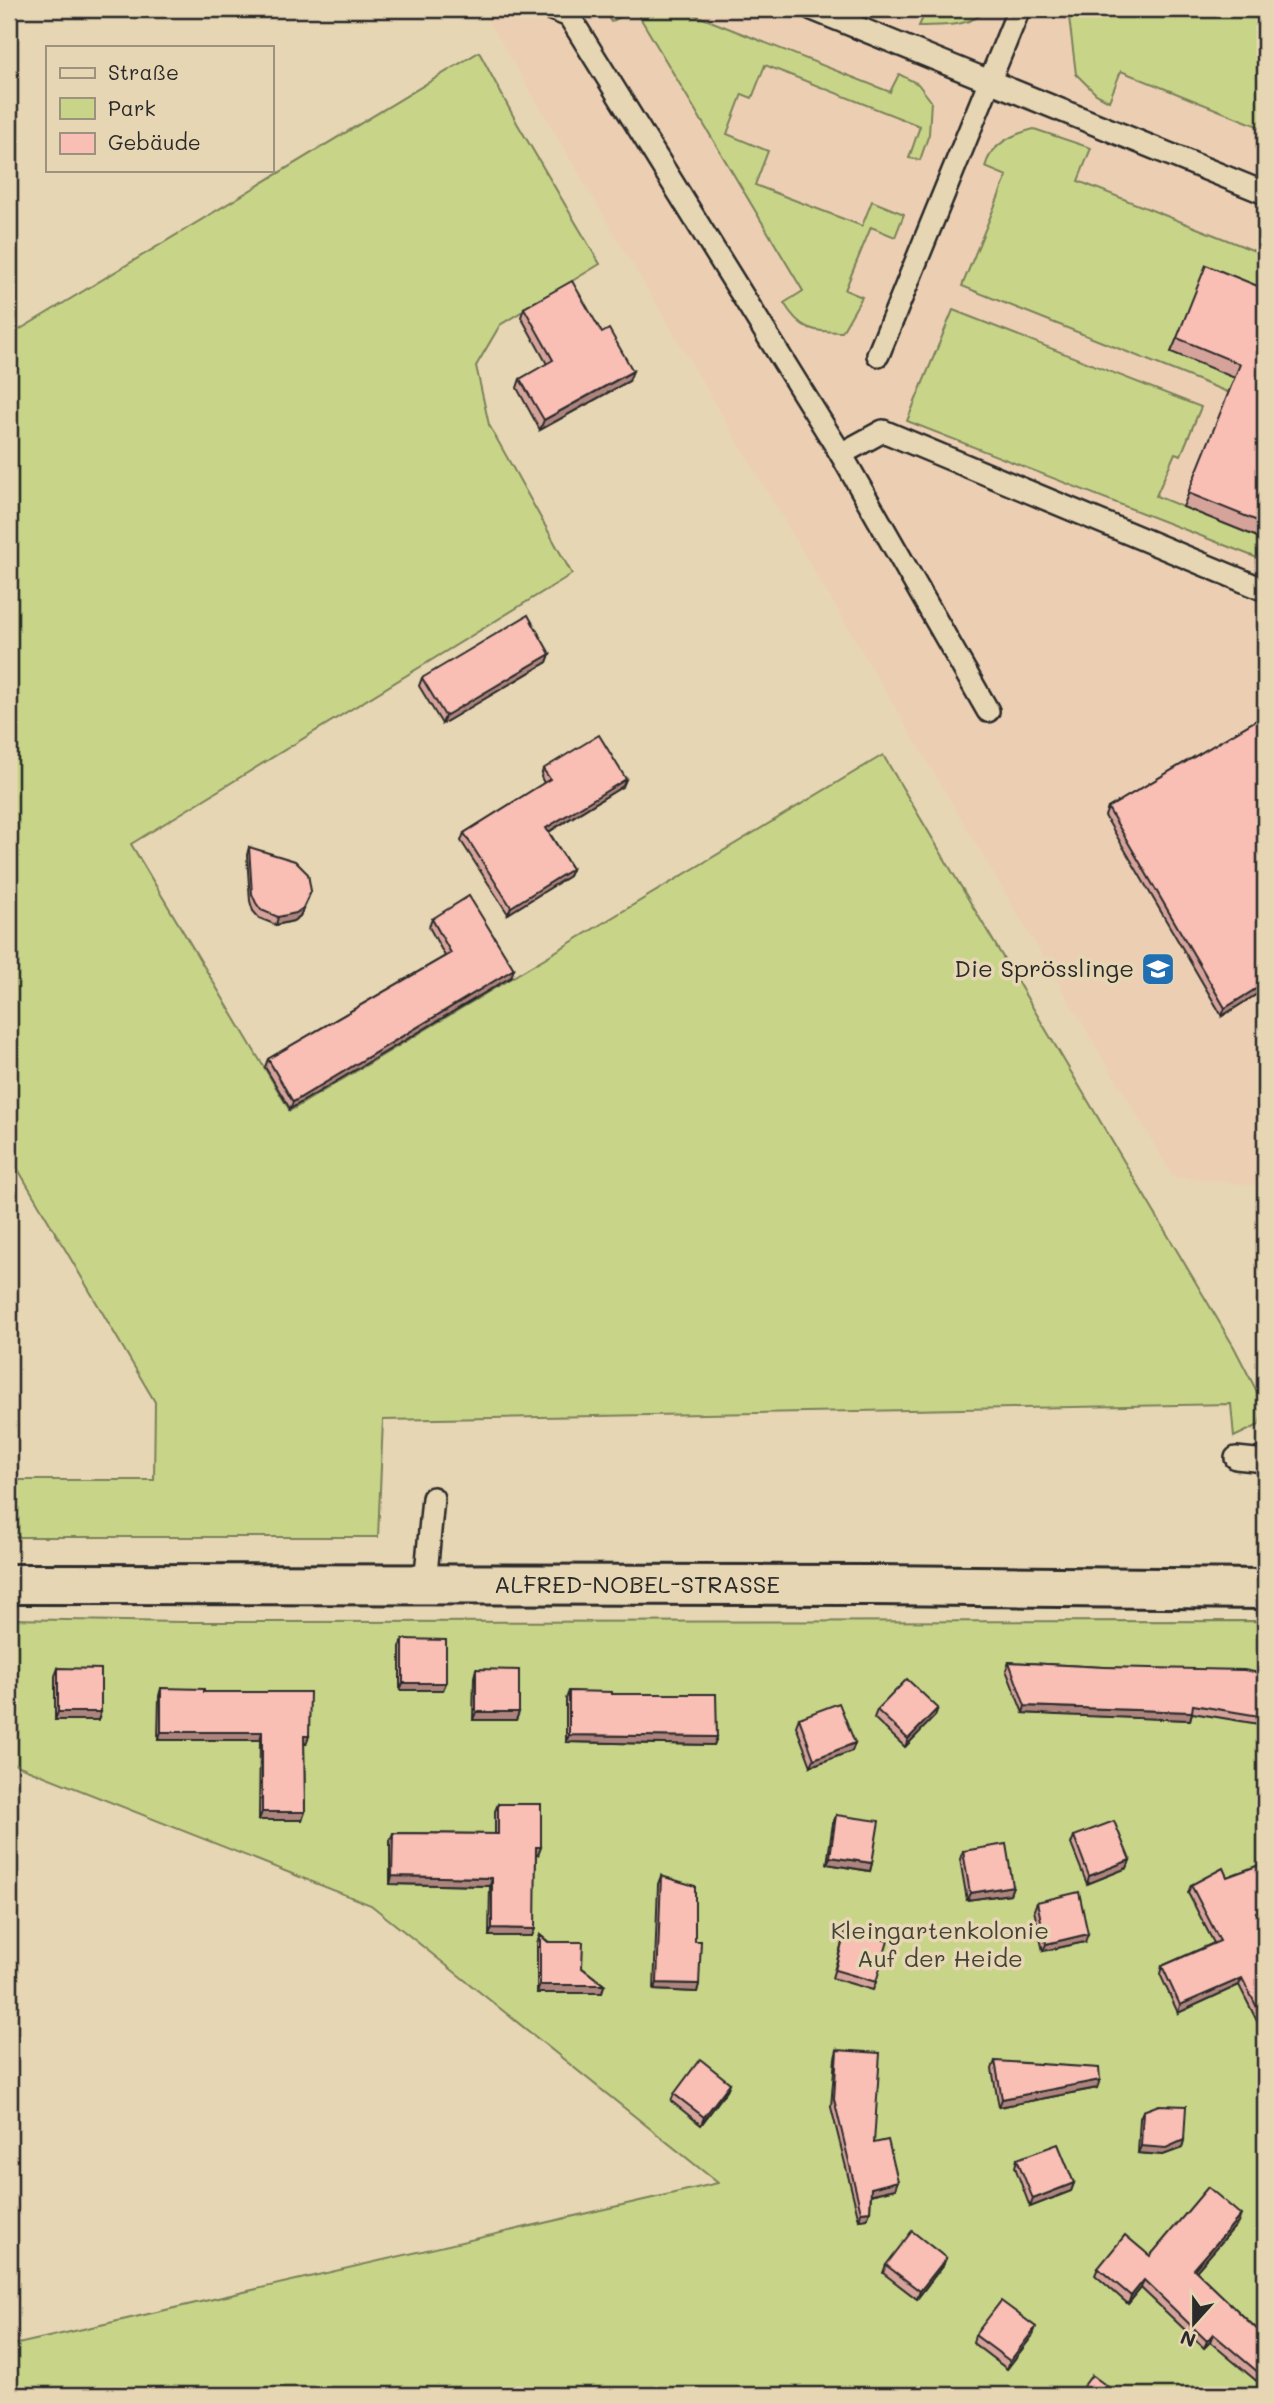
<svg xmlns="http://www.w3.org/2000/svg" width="1274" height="2404" viewBox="0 0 1274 2404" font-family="Mali,sans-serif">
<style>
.built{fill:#eccfb3}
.green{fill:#c8d589;stroke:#7a805a;stroke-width:2}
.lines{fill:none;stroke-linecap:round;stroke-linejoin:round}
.service-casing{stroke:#2b2b2b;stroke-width:26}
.tertiary-casing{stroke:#2b2b2b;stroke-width:44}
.service{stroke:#e7d6b3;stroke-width:21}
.tertiary{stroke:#e7d6b3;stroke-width:38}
.wall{fill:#d6a39b;stroke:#2b2b2b;stroke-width:2}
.shaded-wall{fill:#ae857e;stroke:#2b2b2b;stroke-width:2}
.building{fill:#f9beb4;stroke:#2b2b2b;stroke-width:2}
.labels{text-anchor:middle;stroke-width:7;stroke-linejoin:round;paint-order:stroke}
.poi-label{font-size:24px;fill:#2b2b2b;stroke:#e7d6b3;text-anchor:end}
.street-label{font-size:24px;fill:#2b2b2b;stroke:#e7d6b3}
.park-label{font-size:24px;fill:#434439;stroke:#e7d6b3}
</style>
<rect width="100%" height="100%" fill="#e7d6b3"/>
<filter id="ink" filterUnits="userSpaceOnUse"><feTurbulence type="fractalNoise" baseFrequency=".0143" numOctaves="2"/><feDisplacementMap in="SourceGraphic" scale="14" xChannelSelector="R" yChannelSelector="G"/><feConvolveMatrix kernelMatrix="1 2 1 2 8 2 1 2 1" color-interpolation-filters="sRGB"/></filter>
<g filter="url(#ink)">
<polygon class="built" points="481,9 1265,9 1265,1187 1173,1177"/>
<g class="green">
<path d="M603,9H680L890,92L899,74L918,84L931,101L929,134L920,160L909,158L920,126L765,65L752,98L742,94L727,134L768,151L755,185L862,226L872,201L904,214L895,237L871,227L845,290L862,297L842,332C812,331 801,331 784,303L803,291L635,9L611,22Z"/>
<path d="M927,9H987C970,28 943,25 919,26Z"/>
<polygon points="1068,9 1265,9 1265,129 1121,71 1109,101 1096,94 1076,74"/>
<polygon points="479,52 517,123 600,264 500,325 476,366 489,425 572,574 131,844 290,1111 883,755 1234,1347 1264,1405 1259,1425 1234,1437 1231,1404 383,1420 378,1537 9,1537 9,1480 154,1480 155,1402 9,1154 9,336"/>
<path d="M1034,129L1091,148L1078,181L1265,255V407L962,286L1007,176L985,167C991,144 1013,134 1034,129Z"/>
<polygon points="953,310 1201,407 1181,455 1175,453 1156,496 1265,540 1265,561 907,421"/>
<polygon points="9,1619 181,1622 1265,1621 1265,2395 9,2395 9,2346 718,2183 371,1905 9,1762"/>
</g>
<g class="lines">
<g class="service-casing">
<g id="service">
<polyline points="551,9 569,16 841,454 988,711"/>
<polyline points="812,9 1265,193"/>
<polyline points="878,355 1019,9"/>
<polyline points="841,454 883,431 1265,590"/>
<polyline points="1236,1458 1265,1461"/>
<polyline points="425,1585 433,1498"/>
</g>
</g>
<g class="tertiary-casing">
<polyline id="tertiary" points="9,1584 872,1585 1265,1589"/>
</g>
<use href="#service" class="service"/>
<use href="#tertiary" class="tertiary"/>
</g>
<g class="wall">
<polygon points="1265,289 1265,540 1183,507 1235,378 1171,352 1177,338"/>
<polygon points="524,308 629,381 540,430 517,388 520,379 547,364 521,317"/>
<polygon points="550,654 547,662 442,724 419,686 422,678"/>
<polygon points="1265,715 1265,989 1222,1016 1105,816 1108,808"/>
<polygon points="543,769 626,779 623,786 549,832 572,869 569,876 508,914 461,841 464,833 544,783 541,777"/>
<polygon points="249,847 311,891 300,916 293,921 276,925 259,918 253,911 250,901 247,855"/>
<polygon points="432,919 511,977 290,1109 265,1067 268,1059 445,956 429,927"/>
<polygon points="403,1639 446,1683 443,1690 400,1690 400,1647"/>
<polygon points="1009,1662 1103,1667 1265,1674 1265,1725 1192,1713 1190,1720 1023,1713 1006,1670"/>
<polygon points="58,1668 98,1720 55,1720 55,1676"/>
<polygon points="476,1669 519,1712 516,1720 473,1720 474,1677"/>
<polygon points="161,1688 204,1692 309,1736 306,1744 304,1744 305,1812 302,1820 259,1820 260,1740 158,1740 159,1696"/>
<polygon points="569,1691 612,1694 717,1737 714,1745 566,1742 566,1699"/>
<polygon points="877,1710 935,1716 905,1747 874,1718"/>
<polygon points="799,1718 855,1743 852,1751 811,1766 796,1726"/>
<polygon points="498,1804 541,1847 538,1855 536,1855 532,1936 489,1936 490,1886 390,1884 390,1841 393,1833 495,1834 495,1811"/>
<polygon points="836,1815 872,1863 870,1871 827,1864 833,1823"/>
<polygon points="1074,1836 1130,1860 1127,1868 1087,1884 1071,1844"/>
<polygon points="963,1851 1013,1886 1010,1894 967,1900 960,1859"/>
<polygon points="1265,1863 1265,1915 1259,1917 1265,2021 1259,2025 1239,1985 1178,2013 1160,1974 1162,1966 1214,1943 1188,1893 1191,1885 1227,1877"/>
<polygon points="661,1876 695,1941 699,1984 697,1992 654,1990 658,1884"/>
<polygon points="1037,1902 1085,1942 1043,1951 1034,1910"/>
<polygon points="846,1929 876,1982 873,1990 832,1978"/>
<polygon points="540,1935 604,1985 602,1993 537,1993 537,1943"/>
<polygon points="837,2050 874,2143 895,2189 871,2195 870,2211 867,2219 859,2220 831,2107 835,2058"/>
<polygon points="995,2061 1097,2088 999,2107 992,2069"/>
<polygon points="730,2083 727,2090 701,2125 671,2101 674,2094"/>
<polygon points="1143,2111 1184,2140 1182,2148 1163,2155 1138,2153 1140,2118"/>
<polygon points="1017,2159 1074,2183 1071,2191 1030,2207 1015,2167"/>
<polygon points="1238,2223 1196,2271 1264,2336 1265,2334 1265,2388 1210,2342 1204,2348 1141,2288 1128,2304 1095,2275 1098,2268 1150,2256"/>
<polygon points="946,2258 943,2265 917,2299 883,2273 886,2265"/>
<polygon points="975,2335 1033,2335 1007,2369 973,2343"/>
</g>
<g class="shaded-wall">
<polygon points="633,371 629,381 540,430 544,420"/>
<polygon points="550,654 547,662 442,724 445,716"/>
<polygon points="626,779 623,786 543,835 546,828"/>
<polygon points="572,869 569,876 508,914 511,907"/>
<polygon points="311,891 300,916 293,921 276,925 278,917"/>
<polygon points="514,969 511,977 290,1109 293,1102"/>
<polygon points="1265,983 1265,989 1222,1016 1225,1008"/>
<polygon points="403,1683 446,1683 443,1690 400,1690"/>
<polygon points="1025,1706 1192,1712 1190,1720 1057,1715 1023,1713"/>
<polygon points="938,1708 935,1716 905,1747 908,1739"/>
<polygon points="58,1712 101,1712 98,1720 55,1720"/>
<polygon points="476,1712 519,1712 516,1720 473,1720"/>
<polygon points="161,1732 262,1732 260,1740 158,1740"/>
<polygon points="569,1735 717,1737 714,1745 566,1742"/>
<polygon points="304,1736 309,1736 306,1744 302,1743"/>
<polygon points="855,1743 852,1751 811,1766 814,1759"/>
<polygon points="262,1812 305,1812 302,1820 259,1820"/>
<polygon points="536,1847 541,1847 538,1855 533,1855"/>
<polygon points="830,1857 872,1863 870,1871 827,1864"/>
<polygon points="1130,1860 1127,1868 1087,1884 1089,1876"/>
<polygon points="392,1876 492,1878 490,1886 390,1884"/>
<polygon points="1013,1886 1010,1894 967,1900 970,1893"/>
<polygon points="1265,1908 1265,1915 1253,1920 1256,1912"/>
<polygon points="492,1928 535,1929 532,1936 489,1936"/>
<polygon points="1088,1934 1085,1942 1043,1951 1046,1944"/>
<polygon points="1242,1978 1239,1985 1178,2013 1180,2005"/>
<polygon points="657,1983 699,1984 697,1992 654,1990"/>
<polygon points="540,1985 604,1985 602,1993 537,1993"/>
<polygon points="1265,2015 1265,2021 1259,2025 1262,2017"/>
<polygon points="1100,2080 1097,2088 999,2107 1002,2099"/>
<polygon points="730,2083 727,2090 701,2125 704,2117"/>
<polygon points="1184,2140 1182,2148 1163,2155 1138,2153 1141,2146"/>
<polygon points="898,2181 895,2189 868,2195 871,2188"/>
<polygon points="1074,2183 1071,2191 1030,2207 1033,2199"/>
<polygon points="870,2211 867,2219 859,2220 861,2212"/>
<polygon points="1241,2215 1238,2223 1191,2277 1194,2269"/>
<polygon points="946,2258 943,2265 917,2299 920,2291"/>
<polygon points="1144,2280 1141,2288 1128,2304 1131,2296"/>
<polygon points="1036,2327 1033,2335 1007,2369 1010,2361"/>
<polygon points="1213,2334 1210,2342 1204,2348 1207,2341"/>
</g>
<g class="building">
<polygon points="1206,265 1265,289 1265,524 1188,493 1240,364 1177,338"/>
<polygon points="572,281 602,333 609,329 633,371 544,420 520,379 553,360 524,308"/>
<polygon points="528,615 550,654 445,716 422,678"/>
<polygon points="1265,715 1265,983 1225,1008 1108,808"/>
<polygon points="599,735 626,779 546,828 572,869 511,907 464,833 550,779 543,769"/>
<polygon points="249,847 295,861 308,874 311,891 303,908 296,913 278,917 261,910 256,903 252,894"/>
<polygon points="469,896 514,969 293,1102 268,1059 451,953 432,919"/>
<polygon points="403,1639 446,1640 446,1683 403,1683"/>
<polygon points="1009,1662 1103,1667 1244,1670 1265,1674 1265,1717 1193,1705 1192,1712 1025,1706"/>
<polygon points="58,1668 101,1669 101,1712 58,1712"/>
<polygon points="476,1669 519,1670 519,1712 476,1712"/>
<polygon points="907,1679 938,1708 908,1739 877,1710"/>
<polygon points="161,1688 204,1689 204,1692 310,1692 309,1736 304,1736 305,1812 262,1812 262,1732 161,1732"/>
<polygon points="569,1691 612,1692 612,1694 716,1694 717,1737 569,1735"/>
<polygon points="839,1703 855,1743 814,1759 799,1718"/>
<polygon points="498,1804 541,1804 541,1847 536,1847 535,1929 492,1928 492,1878 392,1876 393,1833 498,1834"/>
<polygon points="836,1815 879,1821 872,1863 830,1857"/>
<polygon points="1114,1821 1130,1860 1089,1876 1074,1836"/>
<polygon points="1006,1844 1013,1886 970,1893 963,1851"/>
<polygon points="1265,1863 1265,1908 1256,1912 1265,1930 1265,2015 1262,2017 1242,1978 1180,2005 1162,1966 1220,1941 1191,1885 1223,1868 1227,1877"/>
<polygon points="661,1876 695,1886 695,1941 701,1941 699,1984 657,1983"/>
<polygon points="1079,1892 1088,1934 1046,1944 1037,1902"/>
<polygon points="846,1929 888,1941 876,1982 835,1970"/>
<polygon points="540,1935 548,1942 583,1942 582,1968 604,1985 540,1985"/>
<polygon points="837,2050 880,2053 874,2143 888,2140 898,2181 871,2188 870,2211 861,2212 834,2099"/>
<polygon points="700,2059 730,2083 704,2117 674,2094"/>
<polygon points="995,2061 1099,2068 1100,2080 1002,2099"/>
<polygon points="1159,2105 1186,2106 1184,2140 1166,2148 1141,2146 1143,2111"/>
<polygon points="1058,2144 1074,2183 1033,2199 1017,2159"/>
<polygon points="1208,2187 1241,2215 1194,2269 1264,2336 1265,2334 1265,2378 1213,2334 1207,2341 1144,2280 1131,2296 1098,2268 1125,2235 1150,2256"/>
<polygon points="912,2231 946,2258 920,2291 886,2265"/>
<polygon points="1001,2301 1036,2327 1010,2361 975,2335"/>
<polygon points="1092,2375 1119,2395 1077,2395"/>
</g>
</g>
<defs>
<g id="school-square" transform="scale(1.75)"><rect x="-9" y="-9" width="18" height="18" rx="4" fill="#1f6fb2" stroke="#e7d6b3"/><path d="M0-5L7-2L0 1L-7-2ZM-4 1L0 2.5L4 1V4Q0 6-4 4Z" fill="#fff"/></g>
</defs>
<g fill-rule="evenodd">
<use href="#school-square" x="1158" y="969"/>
</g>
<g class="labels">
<g class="poi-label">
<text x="1134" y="977">Die Sprösslinge</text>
</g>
<g class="street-label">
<text x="637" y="1593">ALFRED-NOBEL-STRASSE</text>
</g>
<g class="park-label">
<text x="940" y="1939">Kleingartenkolonie<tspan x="940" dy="28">Auf der Heide</tspan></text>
</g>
</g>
<rect width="1274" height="2404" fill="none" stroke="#e7d6b3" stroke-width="35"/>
<rect x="18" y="18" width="1239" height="2369" fill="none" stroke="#2b2b2b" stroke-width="2.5" filter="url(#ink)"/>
<rect x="46" y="46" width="228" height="126" fill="#e7d6b3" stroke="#9c927d" stroke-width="2"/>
<rect x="60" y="68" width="35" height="10" fill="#e7d6b3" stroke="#9c927d" stroke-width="2"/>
<text x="108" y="80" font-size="21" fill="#2b2b2b">Straße</text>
<rect x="60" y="98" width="35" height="21" fill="#c8d589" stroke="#9c927d" stroke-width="2"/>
<text x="108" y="116" font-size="21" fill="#2b2b2b">Park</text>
<rect x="60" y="133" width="35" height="21" fill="#f9beb4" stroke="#9c927d" stroke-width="2"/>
<text x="108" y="150" font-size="21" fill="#2b2b2b">Gebäude</text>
<g transform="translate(1194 2323) rotate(201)" stroke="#e7d6b3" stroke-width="5" paint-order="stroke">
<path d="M0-5L12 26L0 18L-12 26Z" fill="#2b2b2b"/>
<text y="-10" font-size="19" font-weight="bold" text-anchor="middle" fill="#2b2b2b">N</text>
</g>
</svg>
